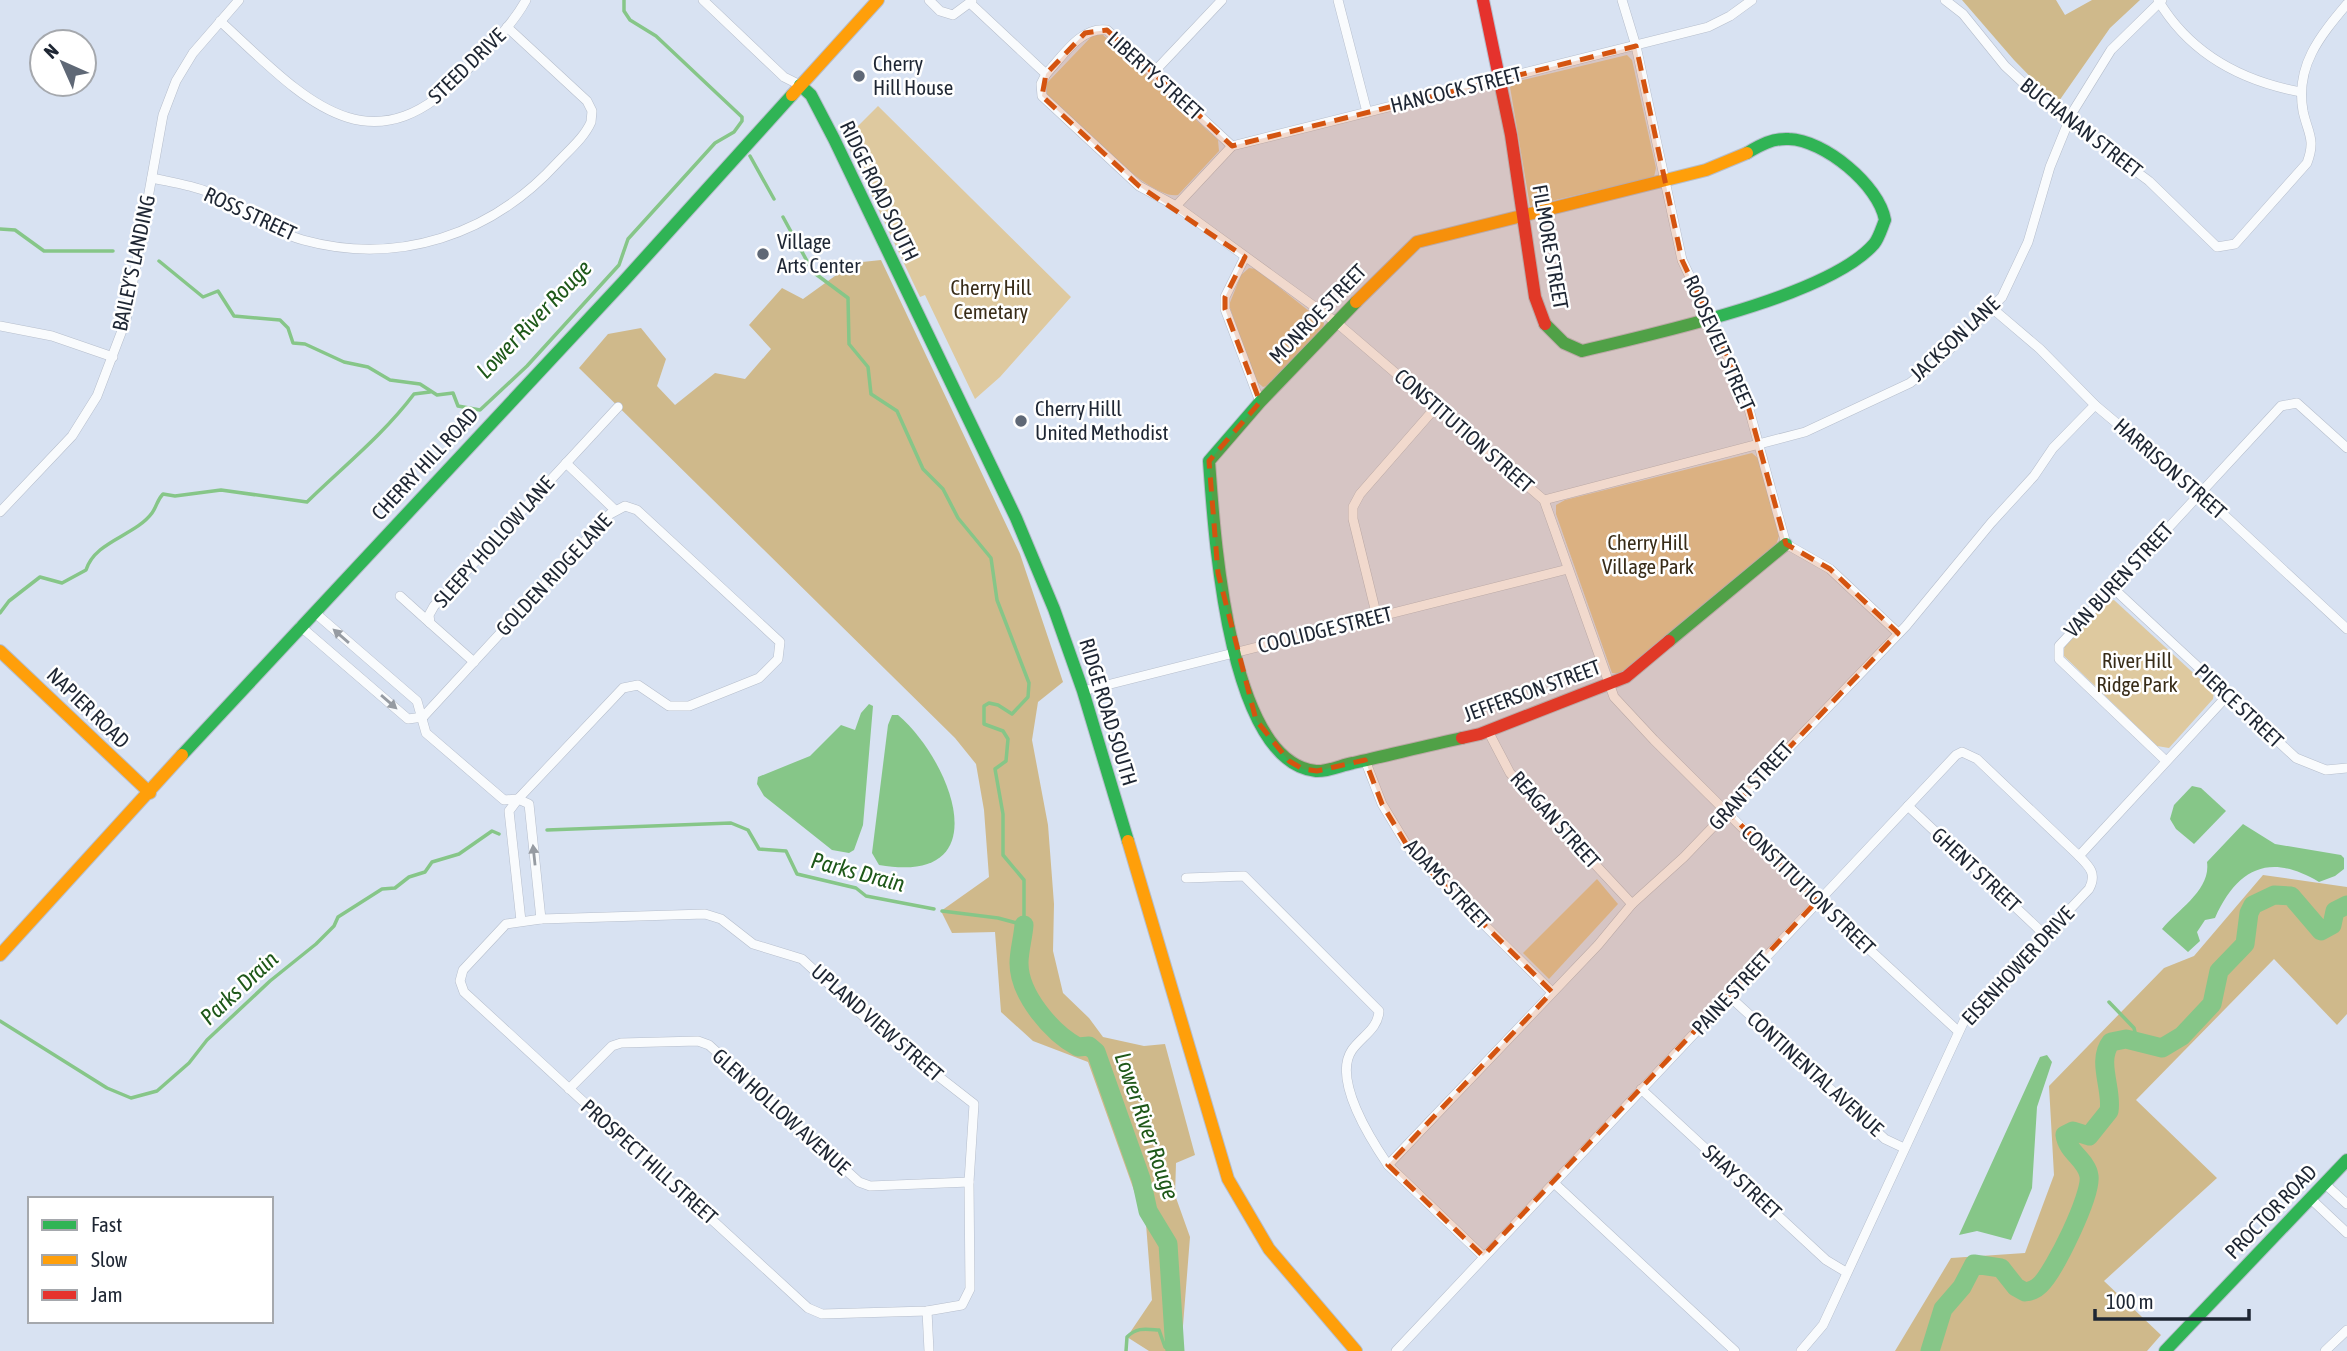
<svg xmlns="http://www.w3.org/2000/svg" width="2347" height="1351" viewBox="0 0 2347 1351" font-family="'Asap Condensed',sans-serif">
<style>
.green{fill:#dec99f}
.forest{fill:#cfb98b}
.water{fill:#86c688}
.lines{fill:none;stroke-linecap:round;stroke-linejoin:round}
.stream{stroke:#86c688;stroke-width:3.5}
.river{stroke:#86c688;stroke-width:19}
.street-casing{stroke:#b6becc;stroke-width:10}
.fast-casing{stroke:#b6becc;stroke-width:14}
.slow-casing{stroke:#b6becc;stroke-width:14}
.jam-casing{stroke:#b6becc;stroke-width:14}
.street{stroke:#f9fbfd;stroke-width:9}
.fast{stroke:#30b455;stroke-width:12}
.slow{stroke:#ff9f0a;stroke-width:12}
.jam{stroke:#e5322d;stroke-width:12}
.oneway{fill:#969ba2}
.marked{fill:#d45410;fill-opacity:0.2;stroke:#d45410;stroke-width:5;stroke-dasharray:14 9;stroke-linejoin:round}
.poi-dot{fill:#5f6876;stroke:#fff;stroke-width:2.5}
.labels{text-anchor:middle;stroke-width:5;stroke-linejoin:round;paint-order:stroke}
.poi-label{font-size:21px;fill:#1e2633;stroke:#fff;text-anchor:start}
.street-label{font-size:21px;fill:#1e2633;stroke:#fff}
.park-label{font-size:21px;fill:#382c18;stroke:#fff}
.water-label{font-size:23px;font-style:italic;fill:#1e5819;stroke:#fff}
</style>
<rect width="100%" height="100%" fill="#d8e2f2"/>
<g class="green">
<path d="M1102,34L1218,140L1219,151L1178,195C1149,201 1070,116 1047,95L1046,84L1092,36Z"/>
<polygon points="1627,55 1632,60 1656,168 1654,177 1530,206 1510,87 1515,82"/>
<polygon points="878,106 1071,297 1000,377 975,399 925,295 920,297 845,139"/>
<polygon points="1249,268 1256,269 1324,323 1323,330 1270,385 1263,387 1255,380 1229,305 1241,275"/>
<polygon points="1752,453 1760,460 1779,536 1776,545 1621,674 1612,673 1556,514 1556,505 1565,500"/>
<polygon points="2114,600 2214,692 2213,699 2169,748 2157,746 2063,655 2065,645 2105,602"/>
<polygon points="1597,879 1618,904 1549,979 1523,953"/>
</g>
<g class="forest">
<polygon points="1962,0 2056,0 2065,15 2092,0 2140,0 2110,28 2059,101 2052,99 2014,60"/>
<polygon points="881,260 1020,554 1063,682 1038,702 1032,740 1048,825 1054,904 1053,951 1063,993 1089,1018 1103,1037 1144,1046 1165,1044 1195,1155 1176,1163 1175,1195 1190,1237 1181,1351 1149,1351 1127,1337 1152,1300 1146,1224 1088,1062 1033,1041 1001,1012 995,932 952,933 941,911 989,877 984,810 976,764 955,738 579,368 608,334 641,328 666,359 657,386 675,405 715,373 745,379 771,349 749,325 782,288 803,299 853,263"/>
<polygon points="2263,875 2347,887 2347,1014 2337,1025 2274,959 2136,1100 2217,1178 2104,1281 2161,1335 2147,1351 1895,1351 1951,1258 2025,1253 2054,1175 2049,1086 2164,968 2194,956"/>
</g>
<g class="water">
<polygon points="869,704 873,706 863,825 854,850 849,853 832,850 764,796 757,784 758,777 810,756 841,725 855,730 861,713"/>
<path d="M892,715H898C952,761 1000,886 879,865L872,853L888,725Z"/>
<polygon points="2192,786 2201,788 2226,811 2194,844 2176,829 2170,819 2174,805"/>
<path d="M2243,824L2275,844L2341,855L2344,858V869L2335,876L2319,882C2269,852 2237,869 2215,918L2205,920L2197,932L2200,941L2188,952L2162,929C2178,909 2211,890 2207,862Z"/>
<polygon points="2047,1055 2052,1062 2037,1107 2032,1188 2011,1240 1977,1231 1959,1235 2040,1057"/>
</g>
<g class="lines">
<g class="stream">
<polyline points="750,156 774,199"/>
<polyline points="783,217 813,272 848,298 849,344 868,367 871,394 897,411 923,469 943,489 958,518 991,558 997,600 1029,683 1028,697 1012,714 998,705 989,703 984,706 984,724 1003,731 1008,739 1006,761 995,769 1003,814 1003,855 1024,880 1024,925 998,918 942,911"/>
<polyline points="0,229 15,230 44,251 113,251"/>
<polyline points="159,261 203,297 218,291 234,316 280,320 288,328 293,343 305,344 344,362 368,367 390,380 420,384 437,395 453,393 458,406 480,410 527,366 619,265 628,239 715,143 734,132 742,121 742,117 656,36 630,20 624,11 624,0"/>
<path d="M0,613L9,601L40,577L62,583L86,570C95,541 135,536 152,513C157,506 157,500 163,494L175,496L221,490L307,502C345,465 383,435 414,394L430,392"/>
<polyline points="547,830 731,823 748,830 759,849 786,851 797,874 856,888 866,896 934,909"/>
<polyline points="2109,1002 2134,1028 2137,1041"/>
<polyline points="0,1021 107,1088 131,1098 157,1091 189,1063 207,1040 270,981 316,944 334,926 338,917 382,889 395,888 409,877 425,872 432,862 459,854 492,831 499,834"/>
<path d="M1126,1351L1127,1337C1137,1327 1145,1329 1159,1330L1165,1347L1171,1351"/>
</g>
<g class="river">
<path d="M1024,925C1023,938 1019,951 1019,963C1019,995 1052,1033 1078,1047L1089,1046L1096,1052L1141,1179L1148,1211L1168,1244L1175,1351"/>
<path d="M1930,1351L1943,1309L1962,1287L1974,1264L2001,1268L2016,1287L2025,1292C2031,1291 2035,1290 2040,1285C2054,1272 2092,1195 2089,1176C2087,1160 2067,1152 2065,1135L2073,1131L2089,1136L2109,1111C2113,1090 2096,1061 2111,1042L2126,1039L2162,1048L2182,1036L2212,1004L2219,971L2245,944L2249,913L2253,905L2274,895L2291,896L2321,931L2332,925L2335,911L2347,905"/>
</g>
<g class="street-casing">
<g id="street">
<polyline points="703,0 784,77 800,85"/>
<polyline points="929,0 940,11 953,15 972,1"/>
<polyline points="1338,0 1367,112"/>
<polyline points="1622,0 1636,46 1682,260 1744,391 1786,544 1830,569 1898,633"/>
<path d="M1945,0L1963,14L2005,66L2048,106L2149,181L2217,247L2235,244L2307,163C2316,139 2308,134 2303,111C2295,66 2320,36 2347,4"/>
<path d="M2158,0C2190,54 2241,81 2301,92"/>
<polyline points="970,3 1046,74 1041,84 1042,96 1139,186 1176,206 1337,323 1544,500 1614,697 1654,740 1808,893 1958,1031"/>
<path d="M220,21C301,95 369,178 468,69C488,48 512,26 526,0"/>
<polyline points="1154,72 1222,0"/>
<path d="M1046,74C1063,56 1081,26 1107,30L1232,146"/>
<path d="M152,178C170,182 191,185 208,192C242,205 267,230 303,240C398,266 491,235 557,163C569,150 584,138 591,122L592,111L587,101L507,27"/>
<polyline points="1176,206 1232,146 1708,27 1730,16 1752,0"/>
<polyline points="1245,257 1225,297 1225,309 1260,402"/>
<polyline points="1993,309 2040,349 2095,405 2208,500 2347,629"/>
<polyline points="0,326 52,336 113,357"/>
<polyline points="566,463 615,510"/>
<polyline points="1544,500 1805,432 1910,383 1939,360 2002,297 2028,242 2050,167 2072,113 2111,50 2162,0"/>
<polyline points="0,512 72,436 97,396 126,320 163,115 176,81 193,53 239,0"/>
<polyline points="2113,588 2296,758 2326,770 2347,768"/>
<polyline points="400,596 430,623"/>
<polyline points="314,612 417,701 426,733 504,800 518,799 529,804 541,919"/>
<polyline points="1377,617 1353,519 1353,507 1360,494 1436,407"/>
<polyline points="300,626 408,719 423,717"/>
<polyline points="474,662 430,623 429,615 434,606 618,407"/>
<polyline points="1083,691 1568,569"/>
<polyline points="423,717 610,514 625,506 637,510 780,642 778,659 759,678 689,706 669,706 638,685 623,688 518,799 509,811 521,921"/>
<polyline points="1488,731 1510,773 1632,904"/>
<polyline points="1365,760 1382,804 1411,852 1552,992"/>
<polyline points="2165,760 2059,659 2059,646 2281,406 2297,403 2347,448"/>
<polyline points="1908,806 2045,935"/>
<path d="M1186,878L1244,876L1379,1011C1378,1029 1362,1036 1352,1050C1332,1079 1371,1140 1388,1165L1598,945L1632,904L1684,857L1906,626L1991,523L2034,476L2053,448L2095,405"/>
<polygon points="705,914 721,919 753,944 802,959 874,1026 974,1104 969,1182 970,1289 962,1305 927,1311 822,1314 808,1308 464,992 460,981 463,970 506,924 541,919"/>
<polyline points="1729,996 1885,1139 1904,1148"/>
<polyline points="569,1089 612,1046 621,1043 698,1041 709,1045 859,1182 870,1186 969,1182"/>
<polyline points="1641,1089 1826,1260 1846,1272"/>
<polyline points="1388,1165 1483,1256"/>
<polyline points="1554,1183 1735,1351"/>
<polyline points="2325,1184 2347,1204"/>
<polyline points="2311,1199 2347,1233"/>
<polyline points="927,1311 929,1351"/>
<polyline points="1396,1351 1956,755 1962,752 1977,759 2079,856"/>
<path d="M1801,1351L1823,1325L1964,1021L2089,889C2097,874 2090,867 2079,856L2227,696"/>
<polyline points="2325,1351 2347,1330"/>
</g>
</g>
<g class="fast-casing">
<g id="fast">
<polyline points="800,85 811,95 834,139 1016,518 1054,609 1083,691 1128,841"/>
<path d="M1356,302L1260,402L1209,461C1214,529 1227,762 1316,771C1327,772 1342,765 1353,763C1389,755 1425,746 1462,738"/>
<path d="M1545,324L1564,343L1582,351C1652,334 1828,297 1874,244C1879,238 1882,227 1885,220C1879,185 1824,140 1789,139C1773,138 1760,145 1747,153"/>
<polyline points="1669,641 1786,544"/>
<polyline points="182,755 623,282 792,95"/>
<polyline points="2165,1351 2347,1160"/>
</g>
</g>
<g class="slow-casing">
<g id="slow">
<polyline points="792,95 878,0"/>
<polyline points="1356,302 1417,242 1706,170 1747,153"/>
<polyline points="0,651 150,793"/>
<polyline points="1128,841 1228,1179 1269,1249 1356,1351"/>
<polyline points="0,955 182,755"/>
</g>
</g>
<g class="jam-casing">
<g id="jam">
<polyline points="1483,0 1511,135 1535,297 1545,324"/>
<polyline points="1462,738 1480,734 1626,677 1669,641"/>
</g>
</g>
<use href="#street" class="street"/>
<use href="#fast" class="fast"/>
<use href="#slow" class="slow"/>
<use href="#jam" class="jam"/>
</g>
<defs><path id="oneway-solid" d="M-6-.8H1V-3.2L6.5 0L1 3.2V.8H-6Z" transform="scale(1.75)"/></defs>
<g class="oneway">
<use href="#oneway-solid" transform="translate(341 636) rotate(-139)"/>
<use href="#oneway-solid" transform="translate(389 702) rotate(41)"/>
<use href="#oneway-solid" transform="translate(534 855) rotate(-96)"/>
</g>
<path class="marked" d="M1107,30L1232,146L1636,46L1682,260L1744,391L1786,544L1830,569L1898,633L1728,812L1817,901L1483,1256L1388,1165L1552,992L1411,852L1382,804L1365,760L1317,771L1303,769L1289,761L1256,720L1218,573L1209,461L1260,402L1225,309V297L1245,257L1139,186L1042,96L1046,74L1085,33Z"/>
<g class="poi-dot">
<circle cx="859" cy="76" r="7"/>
<circle cx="763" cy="254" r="7"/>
<circle cx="1021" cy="421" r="7"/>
</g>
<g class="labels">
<g class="poi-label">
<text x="873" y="71">Cherry<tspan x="873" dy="24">Hill House</tspan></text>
<text x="777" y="249">Village<tspan x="777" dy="24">Arts Center</tspan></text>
<text x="1035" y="416">Cherry Hilll<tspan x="1035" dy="24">United Methodist</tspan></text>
</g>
<g class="street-label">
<text transform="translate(467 66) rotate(-44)" y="7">STEED DRIVE</text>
<text transform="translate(1155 76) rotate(42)" y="7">LIBERTY STREET</text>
<text transform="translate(1456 90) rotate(-14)" y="7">HANCOCK STREET</text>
<text transform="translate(2081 128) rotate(38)" y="7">BUCHANAN STREET</text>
<text transform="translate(879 191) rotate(64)" y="7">RIDGE ROAD SOUTH</text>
<text transform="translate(250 214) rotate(25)" y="7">ROSS STREET</text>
<text transform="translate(1550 247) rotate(80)" y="7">FILMORE STREET</text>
<text transform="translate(134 263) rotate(-78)" y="7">BAILEY'S LANDING</text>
<text transform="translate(1318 314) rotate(-46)" y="7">MONROE STREET</text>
<text transform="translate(1955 339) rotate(-43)" y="7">JACKSON LANE</text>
<text transform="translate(1719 343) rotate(66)" y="7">ROOSEVELT STREET</text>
<text transform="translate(1464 431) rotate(41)" y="7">CONSTITUTION STREET</text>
<text transform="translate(425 464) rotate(-47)" y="7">CHERRY HILL ROAD</text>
<text transform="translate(2170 469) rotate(41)" y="7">HARRISON STREET</text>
<text transform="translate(494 542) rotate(-48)" y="7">SLEEPY HOLLOW LANE</text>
<text transform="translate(554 575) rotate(-47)" y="7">GOLDEN RIDGE LANE</text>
<text transform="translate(2119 580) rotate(-47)" y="7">VAN BUREN STREET</text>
<text transform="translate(1325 630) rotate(-14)" y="7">COOLIDGE STREET</text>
<text transform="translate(1532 691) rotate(-20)" y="7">JEFFERSON STREET</text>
<text transform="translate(2239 706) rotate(43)" y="7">PIERCE STREET</text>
<text transform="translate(88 708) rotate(44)" y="7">NAPIER ROAD</text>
<text transform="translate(1108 712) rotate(73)" y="7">RIDGE ROAD SOUTH</text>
<text transform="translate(1751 786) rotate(-47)" y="7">GRANT STREET</text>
<text transform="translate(1555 820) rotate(48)" y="7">REAGAN STREET</text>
<text transform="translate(1976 870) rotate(43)" y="7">GHENT STREET</text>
<text transform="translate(1447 884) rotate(47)" y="7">ADAMS STREET</text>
<text transform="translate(1808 890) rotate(44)" y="7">CONSTITUTION STREET</text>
<text transform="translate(2018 966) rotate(-47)" y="7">EISENHOWER DRIVE</text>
<text transform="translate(1732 993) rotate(-47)" y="7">PAINE STREET</text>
<text transform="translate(877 1023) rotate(41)" y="7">UPLAND VIEW STREET</text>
<text transform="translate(1815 1074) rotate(42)" y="7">CONTINENTAL AVENUE</text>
<text transform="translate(781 1112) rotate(42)" y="7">GLEN HOLLOW AVENUE</text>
<text transform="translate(649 1162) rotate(42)" y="7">PROSPECT HILL STREET</text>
<text transform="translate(1742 1182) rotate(43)" y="7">SHAY STREET</text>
<text transform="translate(2271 1212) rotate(-46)" y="7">PROCTOR ROAD</text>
</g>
<g class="park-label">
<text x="991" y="295">Cherry Hill<tspan x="991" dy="24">Cemetary</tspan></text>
<text x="1648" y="550">Cherry Hill<tspan x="1648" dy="24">Village Park</tspan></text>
<text x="2137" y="668">River Hill<tspan x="2137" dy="24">Ridge Park</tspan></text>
</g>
<g class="water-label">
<text transform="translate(534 319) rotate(-46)" y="8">Lower River Rouge</text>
<text transform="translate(858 872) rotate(15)" y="8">Parks Drain</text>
<text transform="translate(239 988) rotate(-43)" y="8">Parks Drain</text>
<text transform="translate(1147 1126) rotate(71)" y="8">Lower River Rouge</text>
</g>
</g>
<rect x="28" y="1197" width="245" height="126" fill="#ffffff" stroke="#a5a8ad" stroke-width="2"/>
<rect x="42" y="1220" width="35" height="10" fill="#30b455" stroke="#a5a8ad" stroke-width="2"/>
<text x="91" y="1232" font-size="21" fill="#1e2633">Fast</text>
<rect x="42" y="1255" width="35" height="10" fill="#ff9f0a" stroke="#a5a8ad" stroke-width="2"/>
<text x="91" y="1267" font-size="21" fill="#1e2633">Slow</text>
<rect x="42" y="1290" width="35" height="10" fill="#e5322d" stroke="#a5a8ad" stroke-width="2"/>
<text x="91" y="1302" font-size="21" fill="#1e2633">Jam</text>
<g transform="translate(63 63) rotate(315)"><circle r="33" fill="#ffffff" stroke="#a5a8ad" stroke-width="2"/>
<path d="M0-5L12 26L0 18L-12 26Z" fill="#5f6876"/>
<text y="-10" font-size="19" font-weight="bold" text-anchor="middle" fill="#1e2633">N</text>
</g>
<path d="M2095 1309v10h154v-10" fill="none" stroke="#1e2633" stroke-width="3.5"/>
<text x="2106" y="1309" font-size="21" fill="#1e2633" stroke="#ffffff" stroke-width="5" paint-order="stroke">100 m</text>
</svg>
